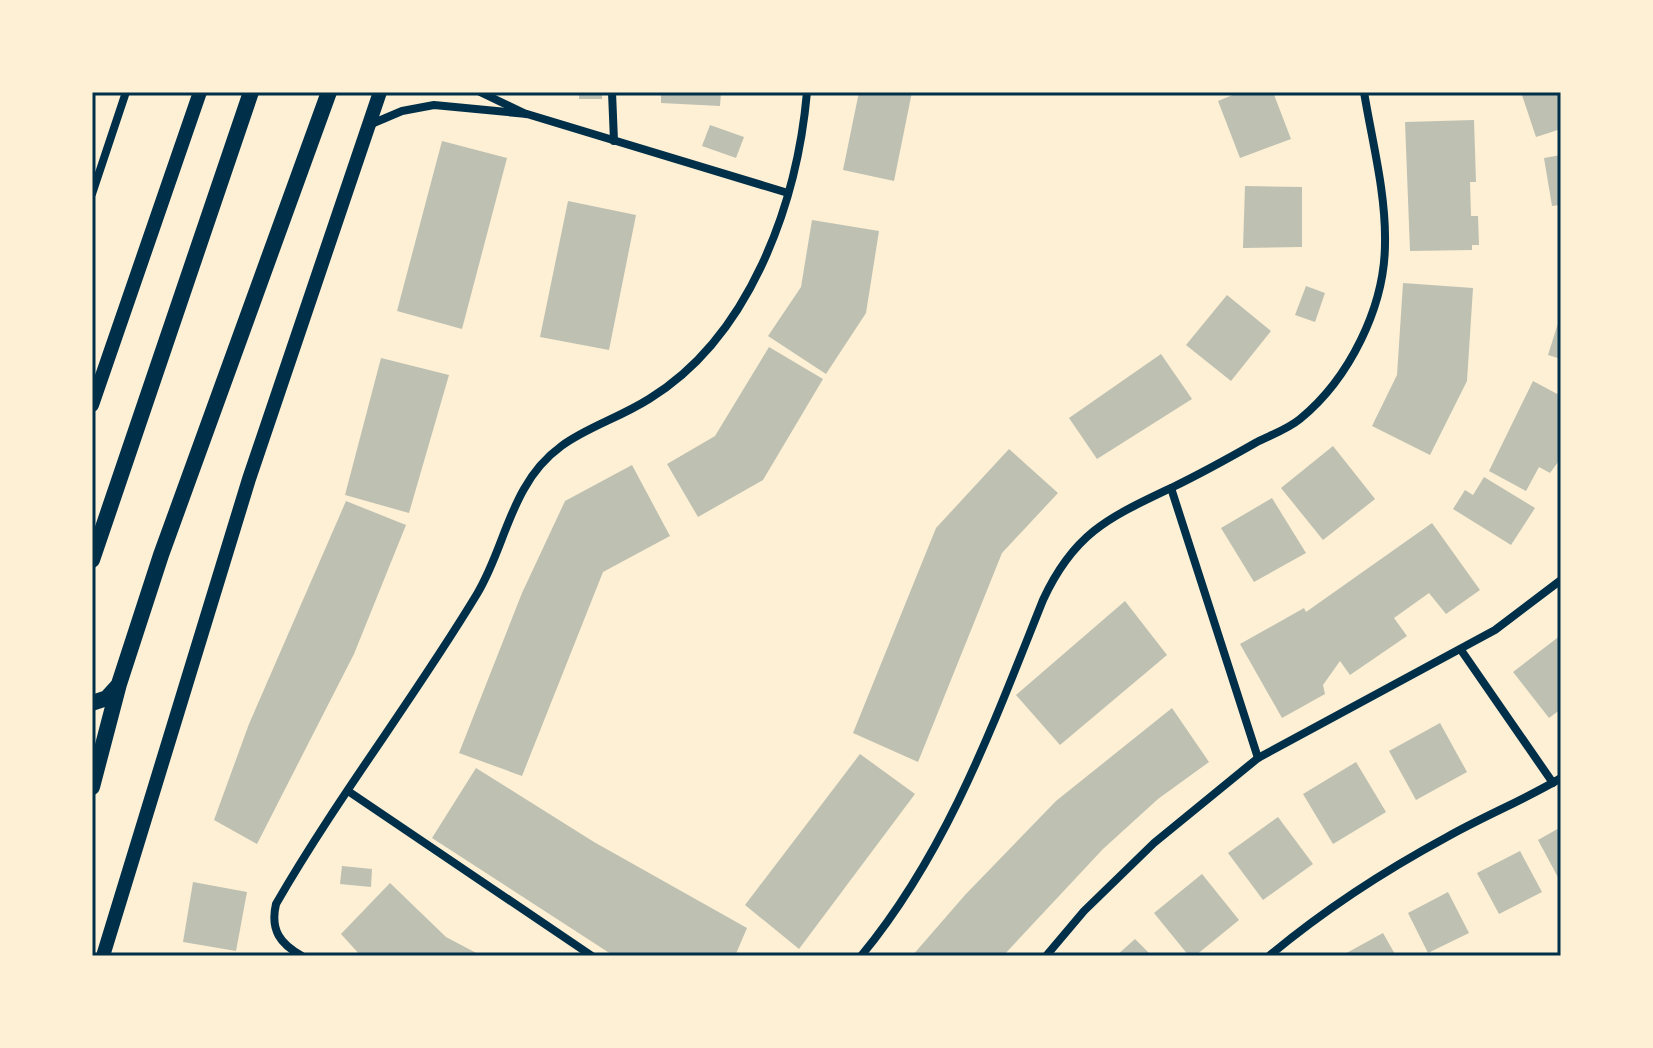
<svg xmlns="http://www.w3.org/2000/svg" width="1653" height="1048" viewBox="0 0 1653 1048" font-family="'Varela Round',sans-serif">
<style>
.building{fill:#bec0b2}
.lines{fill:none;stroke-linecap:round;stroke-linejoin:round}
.minor{stroke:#003049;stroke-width:8}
.tertiary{stroke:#003049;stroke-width:14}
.secondary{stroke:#003049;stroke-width:16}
.neatline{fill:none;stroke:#003049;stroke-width:3}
</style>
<rect width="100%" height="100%" fill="#fdf0d5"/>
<g class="building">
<rect x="579" y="92" width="23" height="7"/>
<polygon points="661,92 721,92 720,106 661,103"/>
<polygon points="859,92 912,92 894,181 843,170"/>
<polygon points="1240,92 1273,92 1291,139 1240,158 1218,101"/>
<polygon points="1521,92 1561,92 1561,129 1536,137"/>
<polygon points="1474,120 1476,182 1470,182 1471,216 1478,216 1479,245 1472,245 1472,250 1410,251 1405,122"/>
<polygon points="710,125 744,137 736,158 702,146"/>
<polygon points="442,141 507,158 462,329 397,311"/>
<polygon points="1561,155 1560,205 1552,206 1544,158"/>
<polygon points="1245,186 1302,187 1302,247 1243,248"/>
<polygon points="568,201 636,215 609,350 540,337"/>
<polygon points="812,220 879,231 866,313 826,374 768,336 801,287"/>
<polygon points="1403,283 1473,288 1467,381 1430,455 1372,426 1397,375"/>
<polygon points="1306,286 1325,293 1315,322 1295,315"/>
<polygon points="1227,295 1271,331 1231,381 1186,345"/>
<polygon points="1560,317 1561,317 1561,359 1548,355"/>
<polygon points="769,347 823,379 763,480 698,517 667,464 715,436"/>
<polygon points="1161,354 1192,399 1097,459 1069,418"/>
<polygon points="381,358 449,375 409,513 345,495"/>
<polygon points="1533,381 1561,396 1561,458 1550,473 1539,467 1526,491 1489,471"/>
<polygon points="1333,446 1375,499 1323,540 1281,488"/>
<polygon points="1009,449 1058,493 1002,553 918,762 853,733 936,528"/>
<polygon points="632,465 670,536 603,572 522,776 459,753 522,593 565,501"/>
<polygon points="1484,477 1535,508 1511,545 1453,509 1465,490 1473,495"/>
<polygon points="1272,498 1306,553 1254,582 1221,528"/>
<polygon points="346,501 406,525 354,654 257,844 214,820 249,724"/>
<polygon points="1432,523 1480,590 1446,614 1429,593 1394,618 1407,636 1350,675 1340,661 1323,685 1325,694 1282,718 1240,644 1304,608 1306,612"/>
<polygon points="1125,601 1167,655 1060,745 1016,695"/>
<polygon points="1561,635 1561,709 1549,718 1513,672"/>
<polygon points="1172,708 1209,762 1158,799 1103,849 1003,956 912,956 965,895 1056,801"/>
<polygon points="1440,723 1467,772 1416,800 1389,751"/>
<polygon points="860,754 915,794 799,949 745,905"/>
<polygon points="1356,762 1386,812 1333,844 1303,794"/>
<polygon points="476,768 594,842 747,928 735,956 614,956 432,838"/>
<polygon points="1278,817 1313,864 1263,900 1228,853"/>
<polygon points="1561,827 1561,883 1538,840"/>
<polygon points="1520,851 1542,892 1499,914 1477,873"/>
<polygon points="342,866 372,869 371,887 340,884"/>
<polygon points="1202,874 1239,920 1195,956 1189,956 1154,913"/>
<polygon points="193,882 247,892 236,951 183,942"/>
<polygon points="390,883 446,937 482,956 361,956 341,934"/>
<polygon points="1448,892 1469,933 1428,953 1408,913"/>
<polygon points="1383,933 1396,956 1341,956"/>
<polygon points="1135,939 1152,956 1116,956"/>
</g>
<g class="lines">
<g class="minor">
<polyline points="480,92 526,114"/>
<polyline points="612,92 614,141"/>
<polyline points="369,125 402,111 434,105 527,114 788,193"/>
<polyline points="92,194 126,92"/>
<polyline points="1171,488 1258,758"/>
<polyline points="1461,650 1553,783"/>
<polyline points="348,791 592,956"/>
<path d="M302,956C280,944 270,930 276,904C337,798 413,700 477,594C497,561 505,522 524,489C555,433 601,429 649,399C750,337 797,204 807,92"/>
<path d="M861,956C947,852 993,725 1043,600C1074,533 1108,518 1171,488C1200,474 1229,458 1257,442C1271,435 1288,429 1300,419C1349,379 1385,307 1385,243C1386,193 1372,141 1364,92"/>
<polyline points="1046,956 1084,911 1154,843 1258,758 1495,630 1561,580"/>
<path d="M1269,956C1324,910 1384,871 1447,837C1484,816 1524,800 1561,778"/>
</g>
<g class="tertiary">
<polyline points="92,405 200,92"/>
<polyline points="103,956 249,479 380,92"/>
</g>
<g class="secondary">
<polyline points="92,560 251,92"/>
<polyline points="92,703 107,698 117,687"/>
<polyline points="92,787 119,684 161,555 329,92"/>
</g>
</g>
<rect width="1653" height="1048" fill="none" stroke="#fdf0d5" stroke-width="188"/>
<rect x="94" y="94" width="1465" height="860" class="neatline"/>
</svg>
